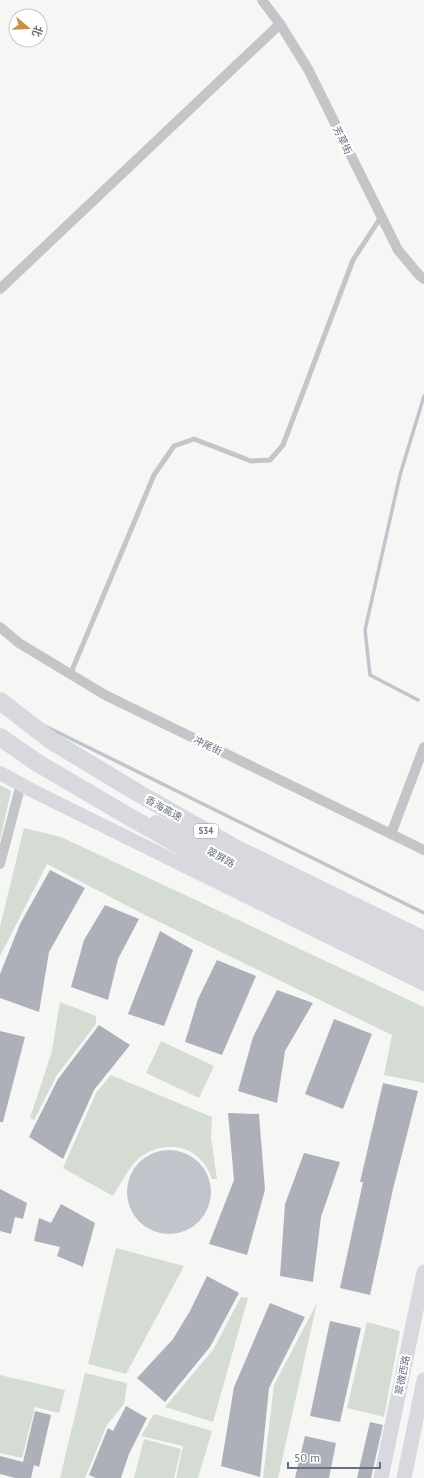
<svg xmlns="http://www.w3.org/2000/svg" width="424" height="1478" viewBox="0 0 424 1478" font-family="'PT Sans','Noto Sans SC',sans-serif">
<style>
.green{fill:#d5dcd4}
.water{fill:#c0c4cb}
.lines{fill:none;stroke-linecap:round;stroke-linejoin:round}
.stream{stroke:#c0c4cb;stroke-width:3.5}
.building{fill:#adb0b8}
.lane{stroke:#c4c5c9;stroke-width:5}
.street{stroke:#c4c5c9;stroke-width:10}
.secondary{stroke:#d7d9de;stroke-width:14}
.primary{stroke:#d7d9de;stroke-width:15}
.highway{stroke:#d7d9de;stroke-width:18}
.labels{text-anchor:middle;stroke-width:4;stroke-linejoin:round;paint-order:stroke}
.shield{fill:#fff;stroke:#979ba8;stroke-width:1}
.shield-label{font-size:9px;font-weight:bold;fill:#6a7082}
.street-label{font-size:10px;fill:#6a7082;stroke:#fff}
</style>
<rect width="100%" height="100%" fill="#f6f7f5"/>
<g class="green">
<polygon points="0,785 11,791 0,841"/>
<polygon points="24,828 61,837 424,1007 424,1083 384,1075 392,1035 141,913 47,864 0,956 0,927"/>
<polygon points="60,1002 96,1016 96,1024 57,1075 34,1120 30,1118 52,1051"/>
<polygon points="161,1041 214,1066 199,1098 146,1073"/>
<path d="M111,1075L212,1117L211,1138L217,1179H212C210,1174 208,1169 205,1165C189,1142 160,1142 139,1158C128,1168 121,1184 113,1196L63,1168L96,1093Z"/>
<polygon points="116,1248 184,1266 126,1374 88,1364"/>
<polygon points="241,1297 248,1298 213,1422 165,1407 213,1350"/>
<polygon points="317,1303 278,1478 263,1478 274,1385"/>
<polygon points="367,1322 400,1331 384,1417 347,1408"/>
<polygon points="85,1373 127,1383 124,1404 107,1425 85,1478 60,1478"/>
<polygon points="0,1375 65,1390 59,1413 35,1407 22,1458 0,1453"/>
<polygon points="154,1414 212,1431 198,1478 176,1478 183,1446 141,1436"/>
<polygon points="144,1439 181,1449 174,1478 134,1478"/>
</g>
<circle class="water" cx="169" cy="1192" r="42"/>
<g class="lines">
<g class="stream">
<polyline points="418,700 370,675 365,630 400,475 424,396"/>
<polyline points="45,726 424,913"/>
</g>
</g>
<g class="building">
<polygon points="50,870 85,888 49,952 39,1012 0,998 0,974 20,924"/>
<polygon points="105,905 139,919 118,959 108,1000 71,987 84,940"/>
<polygon points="160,931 193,950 164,1026 128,1014"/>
<polygon points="217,960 256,976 222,1055 185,1042 198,999"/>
<polygon points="277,990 313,1003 285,1051 277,1103 238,1091 253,1037"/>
<polygon points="334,1019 372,1034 343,1109 305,1094"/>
<polygon points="99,1025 130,1045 94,1090 63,1159 29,1137 58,1079"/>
<polygon points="0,1031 25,1037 3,1122 0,1122"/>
<polygon points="383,1083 418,1091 393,1189 370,1295 340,1288 363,1182 360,1182"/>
<polygon points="228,1113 259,1114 265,1190 247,1255 209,1244 234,1180"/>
<polygon points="304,1153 340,1162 321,1217 313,1282 280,1276 285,1204"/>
<polygon points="0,1189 27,1203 23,1219 15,1217 11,1234 0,1231"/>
<polygon points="61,1204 95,1223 83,1267 57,1256 60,1247 34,1241 39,1218 51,1223"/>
<polygon points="207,1276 239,1293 210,1347 165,1402 137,1378 173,1339 190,1311"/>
<polygon points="270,1303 305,1317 269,1388 260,1477 221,1466 234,1387"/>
<polygon points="330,1321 361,1328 340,1422 310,1416"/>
<polygon points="126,1406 147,1418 129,1454 121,1478 96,1478 89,1475 108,1428 113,1431"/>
<polygon points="35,1411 51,1415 39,1467 34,1465 31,1478 15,1478 0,1474 0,1456 23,1462"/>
<polygon points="370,1422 383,1425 371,1478 357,1478"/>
<polygon points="305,1436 336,1443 329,1478 295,1478"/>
</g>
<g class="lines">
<polyline class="lane" points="70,675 154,475 174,446 194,439 251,461 270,460 283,445 353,260 381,217"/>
<g class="street">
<polyline points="262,0 280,24 308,69 398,250 419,275 424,279"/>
<polyline points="0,289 280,24"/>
<polyline points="0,627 19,643 105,695 424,850"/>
<polyline points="391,834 424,747"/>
<polyline points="0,864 21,784"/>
</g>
<g class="secondary">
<polyline points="0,773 31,790 424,984"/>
<polyline points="156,822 227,860 424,957"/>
</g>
<g class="primary">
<polyline points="381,1478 424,1272"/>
<polyline points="404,1478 424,1380"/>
</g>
<g class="highway">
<polyline points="0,701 52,741 138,793 237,849 424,940"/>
<polyline points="0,737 36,762 121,812 223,870 424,971"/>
</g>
</g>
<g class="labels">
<rect class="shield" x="194" y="824" width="24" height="14" rx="3"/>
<g class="shield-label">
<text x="206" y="834">S34</text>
</g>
<g class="street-label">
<text transform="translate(343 140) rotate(64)" y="4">芳草街</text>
<text transform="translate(208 745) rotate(26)" y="4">冲尾街</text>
<text transform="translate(164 808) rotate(29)" y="4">香海高速</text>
<text transform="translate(221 857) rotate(28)" y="4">翠屏路</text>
<text transform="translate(402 1375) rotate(-79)" y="4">翠微西路</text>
</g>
</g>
<g transform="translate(28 28) rotate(109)"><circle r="19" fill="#ffffff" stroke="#c3c6cd"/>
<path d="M0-3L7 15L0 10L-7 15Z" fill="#cf8c3d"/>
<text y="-6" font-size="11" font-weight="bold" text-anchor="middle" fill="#6a7082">北</text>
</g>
<path d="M288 1462v6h92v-6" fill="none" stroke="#6a7082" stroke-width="2"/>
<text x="294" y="1462" font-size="12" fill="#6a7082" stroke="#ffffff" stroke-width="3" paint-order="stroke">50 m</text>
</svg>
